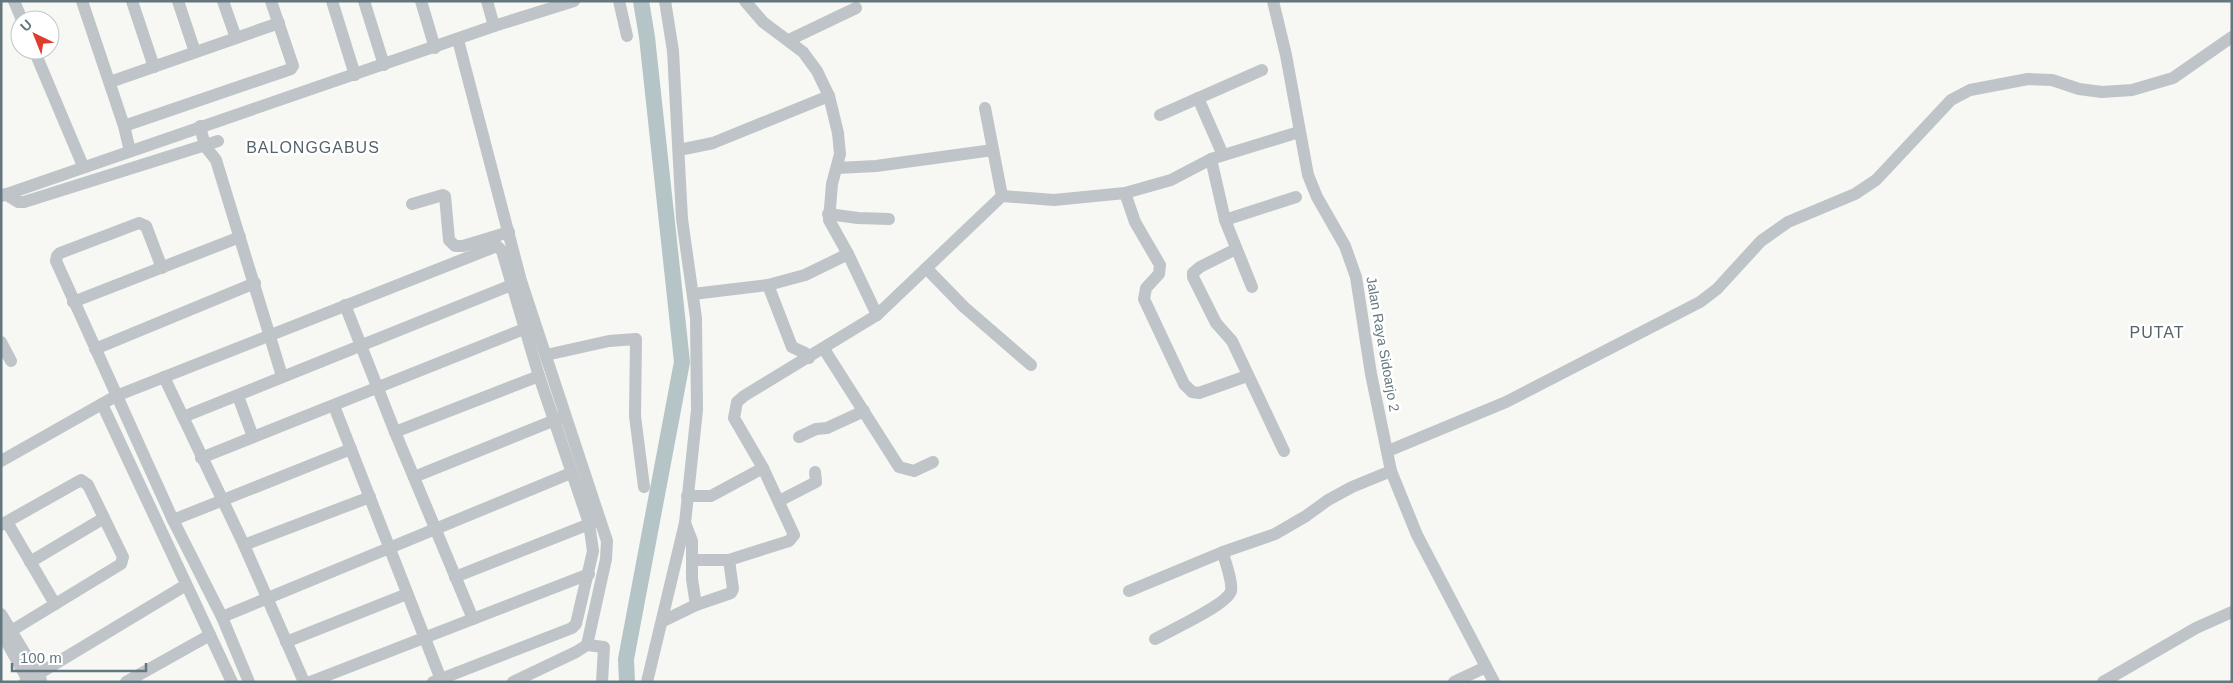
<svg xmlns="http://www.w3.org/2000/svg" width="2233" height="683" viewBox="0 0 2233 683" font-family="Helvetica,sans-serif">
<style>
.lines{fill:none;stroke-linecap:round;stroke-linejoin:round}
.river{stroke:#b5c4c6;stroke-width:16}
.minor{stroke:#bec4c7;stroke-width:12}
.labels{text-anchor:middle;stroke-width:5;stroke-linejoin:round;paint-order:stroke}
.street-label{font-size:14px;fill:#63777f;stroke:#fff}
.quarter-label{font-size:16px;letter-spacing:1px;fill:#55646a;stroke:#fff}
</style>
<rect width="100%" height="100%" fill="#f7f7f4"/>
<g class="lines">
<polyline class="river" points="627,682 626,659 682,362 647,37 641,1"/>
<g class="minor">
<polyline points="14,1 22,20"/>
<polyline points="82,1 124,126 130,151"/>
<polyline points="132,1 154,67"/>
<polyline points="178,1 195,52"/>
<polyline points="223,1 236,38"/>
<polyline points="332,1 355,75"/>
<polyline points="364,1 384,65"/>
<polyline points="421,1 435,48"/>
<polyline points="487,1 494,26"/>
<polyline points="619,1 627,36"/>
<polyline points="745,1 763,22 803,52 817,71 829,96 838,133 840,154 832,184 829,220 848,254 877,315"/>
<polyline points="1273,1 1286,55 1308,175 1317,197 1345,246 1356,277 1371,374 1391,471 1417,535 1494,682"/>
<polyline points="458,40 521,281 607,541 606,559 587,645"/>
<polyline points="789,40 856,8"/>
<polyline points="34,50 83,166"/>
<polyline points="110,82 279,23"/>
<polyline points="1198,98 1223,155"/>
<polyline points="985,108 1002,196"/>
<polyline points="1160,115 1262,70"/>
<polyline points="124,126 291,69 293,66 271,1"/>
<polyline points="200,126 205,146 216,160 282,376"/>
<polyline points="679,150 713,143 829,96"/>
<polyline points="1211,159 1225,220"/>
<polyline points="837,168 876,166 993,150"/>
<polyline points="1125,193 1135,222 1160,265 1159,274 1146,288 1144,299 1184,384 1192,392 1199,393 1247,376"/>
<polyline points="5,194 18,202 24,202 218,141"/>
<polyline points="1,196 494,26 574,1"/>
<polyline points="412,204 443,195 445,196 449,240 455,246 463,246 509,232"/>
<polyline points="828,214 858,218 889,219"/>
<polyline points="1236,249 1200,267 1193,273 1193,277 1216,323 1232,341 1284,451"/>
<polyline points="162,268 146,226 139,223 60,253 57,256 56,261 173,520 222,617 249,682"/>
<polyline points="927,269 964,307 1031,365"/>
<polyline points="768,285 792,347 805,353 809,358"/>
<polyline points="1252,287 1225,220 1296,197"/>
<polyline points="693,294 768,285 805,275 848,254"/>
<polyline points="73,302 240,237"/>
<polyline points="345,305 395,432 473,619"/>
<polyline points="1,342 11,361"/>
<polyline points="95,349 255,283"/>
<polyline points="824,349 899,467 914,471 933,462"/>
<polyline points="546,355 609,341 636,339 635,416 644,487"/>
<polyline points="164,377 244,545 304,682"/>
<polyline points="238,396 253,437"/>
<polyline points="102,404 232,682"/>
<polyline points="334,406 442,682"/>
<polyline points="183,417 519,282"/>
<polyline points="395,432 539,376"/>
<polyline points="799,437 816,429 827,428 864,411"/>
<polyline points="1388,451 1506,402 1700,302 1717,289 1761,241 1788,222 1855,194 1876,180 1951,100 1970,90 2028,79 2052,80 2079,89 2102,92 2132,90 2173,78 2232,37"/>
<polyline points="201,458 524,329"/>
<polyline points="1,461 116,396 497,246 502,251 539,376 589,523 593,551 576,624 572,628 433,682"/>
<polyline points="414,477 560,418"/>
<polyline points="687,496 711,496 763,468"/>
<polyline points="779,501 816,482 815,472"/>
<polyline points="173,520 351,449"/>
<polyline points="7,522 55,604"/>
<polyline points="685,523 692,541 692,579 696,605"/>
<polyline points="1,525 81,480 88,485 123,557 121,564 11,631"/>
<polyline points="244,545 370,497"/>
<polyline points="693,560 729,560 789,541 794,535 763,468 734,418 737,402 744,396 877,315 1002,196 1054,200 1125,193 1171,180 1211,159 1299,132"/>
<polyline points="30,562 104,518"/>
<polyline points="455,577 597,521"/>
<polyline points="1129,591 1223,552 1275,534 1306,516 1328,500 1352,487 1391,471"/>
<polyline points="1,614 41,680"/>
<polyline points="222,617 571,473"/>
<polyline points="663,621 696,605 731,593 733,589 729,560"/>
<polyline points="1,632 29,682"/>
<path d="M1155,639C1169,631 1227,605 1231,591C1233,581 1225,563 1223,552"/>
<polyline points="286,642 407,594"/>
<polyline points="25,682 186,585"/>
<polyline points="126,682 210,635"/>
<polyline points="310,682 589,574"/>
<polyline points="513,682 576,652 587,645 604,647 602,682"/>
<polyline points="647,682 685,523 697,410 696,318 682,219 673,51 665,1"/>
<polyline points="1454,682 1486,667"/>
<polyline points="2103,682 2196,628 2232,612"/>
</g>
</g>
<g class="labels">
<g class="street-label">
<text transform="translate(1383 344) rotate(80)" y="5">Jalan Raya Sidoarjo 2</text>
</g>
<g class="quarter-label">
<text x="313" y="153">BALONGGABUS</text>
<text x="2157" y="338">PUTAT</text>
</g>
</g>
<rect width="2233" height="683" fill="none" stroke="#63777f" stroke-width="5"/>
<g transform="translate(35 35) rotate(317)"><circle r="24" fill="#ffffff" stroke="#c1c9cc"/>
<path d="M0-4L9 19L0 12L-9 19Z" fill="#de3d2d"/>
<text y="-8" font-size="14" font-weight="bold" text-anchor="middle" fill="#63777f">U</text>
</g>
<path d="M12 663v8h134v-8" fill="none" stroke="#63777f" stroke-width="2.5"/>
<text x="20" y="663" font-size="15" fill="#63777f" stroke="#ffffff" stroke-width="4" paint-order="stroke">100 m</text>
</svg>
